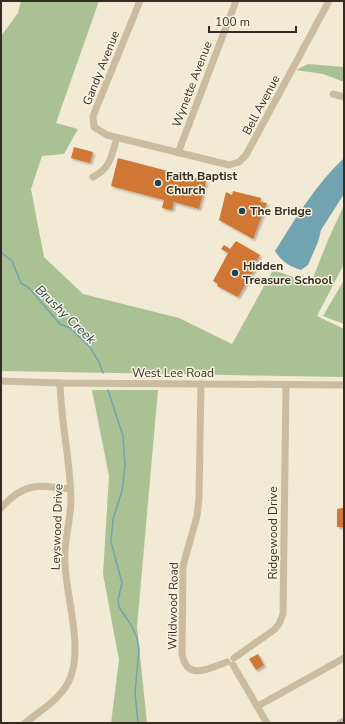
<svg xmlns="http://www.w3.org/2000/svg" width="345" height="724" viewBox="0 0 345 724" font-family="'Nunito Sans',sans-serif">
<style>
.green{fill:#aac293}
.water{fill:#71a3b1}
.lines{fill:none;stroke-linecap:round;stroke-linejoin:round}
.stream{stroke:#71a3b1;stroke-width:1.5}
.building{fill:#d17734;filter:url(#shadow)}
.minor{stroke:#cbbba0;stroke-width:7}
.poi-dot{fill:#164758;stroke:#faf3e0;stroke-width:1.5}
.labels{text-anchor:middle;stroke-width:3;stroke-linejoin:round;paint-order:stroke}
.street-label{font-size:12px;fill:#342c24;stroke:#faf3e0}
.poi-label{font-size:12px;font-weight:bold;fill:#342c24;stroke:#faf3e0;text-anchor:start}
.water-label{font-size:13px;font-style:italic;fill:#164758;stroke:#faf3e0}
</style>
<defs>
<filter id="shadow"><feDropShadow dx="2" dy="2" stdDeviation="1" flood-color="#0004"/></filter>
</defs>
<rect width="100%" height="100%" fill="#f2ead4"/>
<g class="green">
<polygon points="21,1 99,1 56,123 78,129 64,154 42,156 31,189 44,257 83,294 179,318 232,344 273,270 311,283 328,240 344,205 344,264 317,316 344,329 344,377 1,371 1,36 18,13"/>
<polygon points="308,64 344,67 344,82 323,74 296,70"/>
<polygon points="344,280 344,324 323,316"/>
<polygon points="92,390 158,390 137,627 147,723 111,723 119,660 103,574 109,476"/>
</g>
<path class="water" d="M344,158V194L321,230L318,242L308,265L301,270C289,266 282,262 275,251C295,219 316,184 344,158Z"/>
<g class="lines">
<g class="stream">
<polyline points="1,249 2,253 12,261 21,283 29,288 60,324 70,328 90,347 99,362 103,373"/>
<polyline points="108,390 123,436 125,466 122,491 113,519 111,542 122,583 118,600 119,607 131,625 137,638 139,649 135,693 138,723"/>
</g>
</g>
<g class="building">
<polygon points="74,147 93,152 90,163 71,158"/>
<polygon points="118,158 206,181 199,209 174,202 172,210 162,208 164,200 111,186"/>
<polygon points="233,191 261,198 260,202 267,203 253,239 219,220 226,192 232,195"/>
<polygon points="236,241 260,255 255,263 257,265 238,297 217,286 218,284 213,281 228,253 221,249 224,245 230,249"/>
<polygon points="342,508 344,508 344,527 337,527 337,509"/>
<polygon points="258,654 264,665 256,670 249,659"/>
</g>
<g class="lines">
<g class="minor">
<polyline points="140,1 93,116 94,127 107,135 229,165 239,162 246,155 329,1"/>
<polyline points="333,94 344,97"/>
<polyline points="178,153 236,1"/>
<path d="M93,177C111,168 111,156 117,138"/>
<polyline points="1,381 60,383 344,385"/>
<path d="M201,384L199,498L197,516L183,566L182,654C187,682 209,668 227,662"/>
<path d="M1,508C24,482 38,485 70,489"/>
<polyline points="234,658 274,630 279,624 283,614 286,385"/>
<polyline points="233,665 267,723"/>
<polyline points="258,706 344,658"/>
<path d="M25,723C41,710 64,697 71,676C82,644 67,599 65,565C63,543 71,521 71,498C70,460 61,422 60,383"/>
<polyline points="340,723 344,721"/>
</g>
</g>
<g class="poi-dot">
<circle cx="158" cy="183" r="4"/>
<circle cx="242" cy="211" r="4"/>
<circle cx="235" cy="273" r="4"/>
</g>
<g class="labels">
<g class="street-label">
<text transform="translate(101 68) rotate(-68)" y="4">Gandy Avenue</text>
<text transform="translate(192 84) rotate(-69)" y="4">Wynette Avenue</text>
<text transform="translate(261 105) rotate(-62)" y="4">Bell Avenue</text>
<text x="173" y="377">West Lee Road</text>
<text transform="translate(57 527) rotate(-88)" y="4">Leyswood Drive</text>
<text transform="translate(273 533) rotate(-90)" y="4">Ridgewood Drive</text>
<text transform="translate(173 606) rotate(-89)" y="4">Wildwood Road</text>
</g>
<g class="poi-label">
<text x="166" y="180">Faith Baptist<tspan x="166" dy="14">Church</tspan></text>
<text x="250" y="215">The Bridge</text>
<text x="243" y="270">Hidden<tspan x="243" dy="14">Treasure School</tspan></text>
</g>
<g class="water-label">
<text transform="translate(66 314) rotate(44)" y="5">Brushy Creek</text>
</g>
</g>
<rect width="345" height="724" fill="none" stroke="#342c24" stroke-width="4"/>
<path d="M209 26v6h87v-6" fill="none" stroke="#342c24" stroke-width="2"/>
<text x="215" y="26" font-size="12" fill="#342c24" stroke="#faf3e0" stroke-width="3" paint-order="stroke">100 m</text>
</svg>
